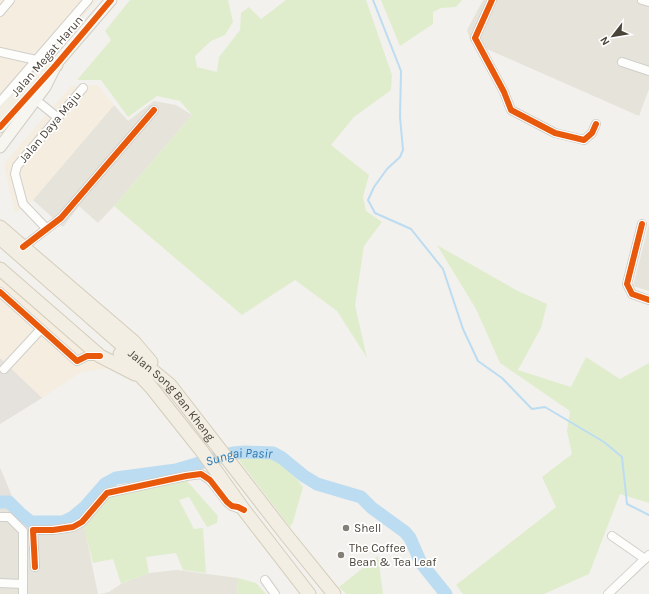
<svg xmlns="http://www.w3.org/2000/svg" width="649" height="594" viewBox="0 0 649 594" font-family="Karla,sans-serif">
<style>
.residential{fill:#e6e3da}
.commercial{fill:#f5ede0}
.industrial{fill:#e5e1dc}
.green{fill:#e0edcd}
.lines{fill:none;stroke-linecap:round;stroke-linejoin:round}
.stream{stroke:#bcdcf1;stroke-width:2}
.river{stroke:#bcdcf1;stroke-width:13}
.street-casing{stroke:#d0cfca;stroke-width:10}
.secondary-casing{stroke:#d2cec4;stroke-width:13}
.primary-casing{stroke:#d5cdba;stroke-width:15}
.street{stroke:#fdfdfc;stroke-width:8}
.secondary{stroke:#f7f5f0;stroke-width:11}
.primary{stroke:#f2eee4;stroke-width:13}
.cycleway-casing{stroke:#fff;stroke-width:8}
.cycleway{stroke:#e8590c;stroke-width:6}
.poi-dot{fill:#858077;stroke:#fff;stroke-width:1.5}
.labels{text-anchor:middle;stroke-width:3.5;stroke-linejoin:round;paint-order:stroke}
.street-label{font-size:12px;fill:#4a4338;stroke:#fff}
.poi-label{font-size:12px;fill:#4a4338;stroke:#fff;text-anchor:start}
.water-label{font-size:13px;font-style:italic;fill:#2b78b2;stroke:#fff}
</style>
<rect width="100%" height="100%" fill="#f2f1ed"/>
<g class="residential">
<polygon points="483,0 649,0 649,89 639,116 471,42 467,30"/>
<polygon points="154,101 176,105 192,115 114,206 98,223 79,206 63,227 33,200 114,105 128,121"/>
<polygon points="649,224 649,291 633,286"/>
<polygon points="0,508 9,508 24,526 69,524 82,516 98,594 0,594"/>
<polygon points="177,570 238,578 237,594 100,594 109,592 121,584 149,573"/>
</g>
<g class="commercial">
<polygon points="0,0 97,0 18,91 0,108"/>
<polygon points="97,85 114,105 33,200 15,213 4,164 71,86"/>
<polygon points="0,277 110,368 81,372 42,398 0,358"/>
</g>
<g class="industrial">
<polygon points="0,358 42,398 0,424"/>
<polygon points="0,468 5,479 13,499 0,498"/>
</g>
<g class="green">
<polygon points="130,0 228,0 233,22 225,35 211,41 195,56 197,67 217,72 219,57 240,30 241,13 249,7 261,19 286,0 366,0 392,75 391,90 354,117 331,145 369,175 363,197 366,211 382,222 364,246 355,305 367,358 337,311 295,280 242,315 114,206 192,115 180,101 157,96 128,117 101,80 77,80 111,40 105,31"/>
<polygon points="381,0 462,0 456,7 441,8 433,12 433,24 400,46"/>
<polygon points="437,245 516,290 547,304 541,328 518,370 571,387 586,357 620,379 649,363 649,503 620,494 589,574 544,594 463,594 456,585 556,507 542,477 572,454 567,431 570,411 500,363 476,309"/>
<path d="M262,458C266,459 272,458 275,460C285,464 298,479 303,487L293,522L290,527L238,459Z"/>
<polygon points="186,480 218,516 217,523 207,527 189,497 179,500 194,529 203,528 206,573 183,570 176,553 146,557 149,573 121,584 113,559 93,563 83,525 109,496"/>
<polygon points="378,556 383,594 346,594 339,587"/>
<polygon points="238,578 256,583 266,594 237,594"/>
</g>
<g class="lines">
<polyline class="stream" points="373,0 401,71 400,117 403,150 400,157 387,169 374,187 368,200 375,213 411,229 443,269 463,329 478,361 502,378 532,409 545,407 604,442 622,457 627,504 649,515"/>
<path class="river" id="s1" d="M0,502H9L21,514L31,522H63L73,517L85,507L105,484L116,478L176,470L233,453L245,452L273,453L282,458L304,476L317,484L361,497L372,508L405,532L410,538L421,563L446,594"/>
<g class="street-casing">
<g id="street">
<polyline points="492,0 475,38 504,92 511,110 555,133 584,140 592,133 596,124"/>
<polyline points="642,0 649,2"/>
<polyline points="0,12 10,0"/>
<polyline points="0,52 36,60 48,68"/>
<polyline points="622,62 649,71"/>
<polyline points="36,100 57,117"/>
<polyline points="0,102 88,0"/>
<polyline points="642,224 627,284 632,294 649,300"/>
<polyline points="46,228 23,204 15,174 17,166 83,88"/>
<polyline points="23,247 61,218 154,110"/>
<polyline points="0,292 77,361 87,356 99,356"/>
<polyline points="4,369 41,329"/>
<polyline points="0,517 9,517 23,531 23,594"/>
<polyline points="612,536 645,559"/>
<polyline points="35,567 33,530 53,530 73,527 82,522 107,493 186,476 201,474 210,480 227,502 232,506 243,510"/>
<polyline points="265,580 275,594"/>
<polyline points="0,583 23,584"/>
<polyline points="608,594 649,555"/>
</g>
</g>
<g class="secondary-casing">
<g id="secondary">
<polyline points="50,71 111,0"/>
<polyline points="0,127 25,98"/>
<polyline points="0,147 45,87 56,65"/>
</g>
</g>
<g class="primary-casing">
<g id="primary">
<polyline points="0,115 43,72 56,65"/>
<polyline points="0,227 134,342 151,362"/>
<path id="s2" d="M0,238L129,351L170,385L287,536L334,594"/>
<polyline points="0,269 100,356 135,374"/>
<polyline points="120,354 151,387 201,450 244,510 309,594"/>
</g>
</g>
<use href="#street" class="street"/>
<use href="#secondary" class="secondary"/>
<use href="#primary" class="primary"/>
<g class="cycleway-casing">
<g id="cycleway">
<polyline points="492,0 475,38 504,92 511,110 555,133 584,140 592,133 596,124"/>
<polyline points="0,127 56,65 111,0"/>
<polyline points="642,224 627,284 632,294 649,300"/>
<polyline points="23,247 61,218 154,110"/>
<polyline points="0,292 77,361 87,356 100,356"/>
<polyline points="35,567 33,530 53,530 73,527 82,522 107,493 186,476 201,474 210,480 227,502 232,506 238,507 244,510"/>
</g>
</g>
<use href="#cycleway" class="cycleway"/>
</g>
<g class="poi-dot">
<circle cx="346" cy="528" r="4"/>
<circle cx="341" cy="555" r="4"/>
</g>
<g class="labels">
<g class="street-label">
<text transform="translate(47 56) rotate(-49)" y="4">Jalan Megat Harun</text>
<text transform="translate(50 127) rotate(-50)" y="4">Jalan Daya Maju</text>
<text dy="4" stroke="none"><textPath href="#s2" startOffset="233">Jalan Song Ban Kheng</textPath></text>
</g>
<g class="poi-label">
<text x="354" y="532">Shell</text>
<text x="349" y="552">The Coffee<tspan x="349" dy="14">Bean &amp; Tea Leaf</tspan></text>
</g>
<g class="water-label">
<text dy="5" stroke="none"><textPath href="#s1" startOffset="266">Sungai Pasir</textPath></text>
</g>
</g>
<g transform="translate(613 36) rotate(239)" stroke="#ffffff" stroke-width="3" paint-order="stroke">
<path d="M0-3L7 15L0 10L-7 15Z" fill="#4a4338"/>
<text y="-6" font-size="11" font-weight="bold" text-anchor="middle" fill="#4a4338">N</text>
</g>
</svg>
